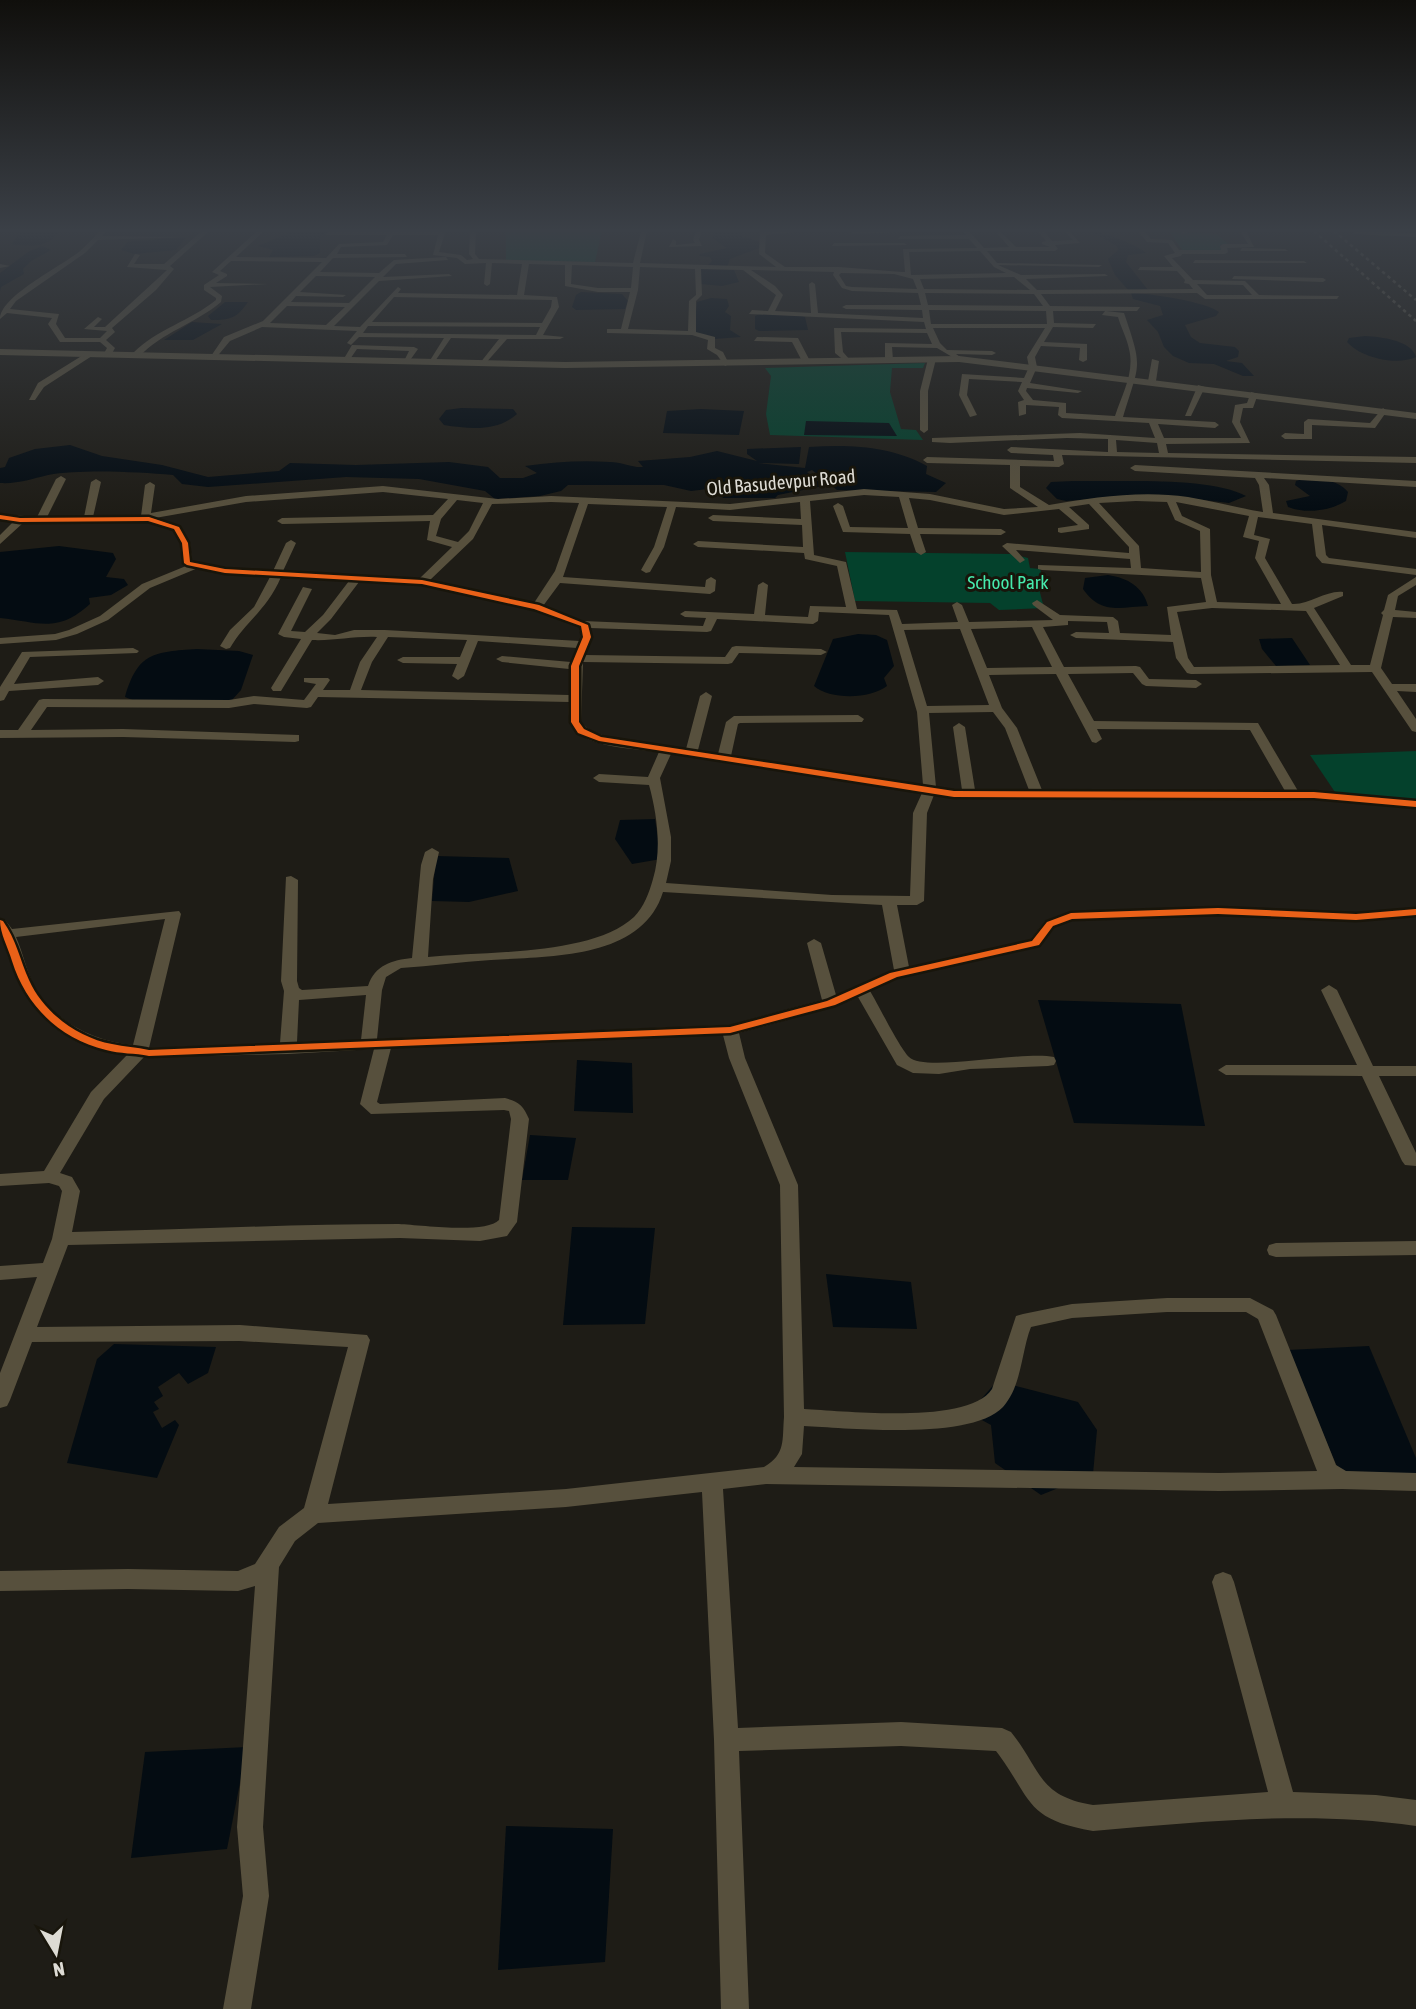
<svg xmlns="http://www.w3.org/2000/svg" width="1416" height="2009" viewBox="0 0 1416 2009" font-family="'Asap Condensed',sans-serif">
<style>
.green{fill:#04412c}
.water{fill:#040c12}
.lines{fill:none;stroke-linecap:round;stroke-linejoin:round}
.minor{fill:#57503d;fill-rule:evenodd}
.tertiary{fill:#57503d;fill-rule:evenodd}
.rail{stroke:#5a5649;stroke-width:2.5;stroke-dasharray:3.5 3.5;stroke-linecap:butt}
.cycleway-casing{stroke:#18150b;stroke-width:5}
.cycleway{fill:#ea6118;fill-rule:evenodd}
.labels{text-anchor:middle;stroke-width:6;stroke-linejoin:round;paint-order:stroke}
.far-street-label{font-size:19px;fill:#dddbd4;stroke:#18150b}
.far-park-label{font-size:19px;fill:#46eaad;stroke:#18150b}
</style>
<rect width="100%" height="100%" fill="#1e1c16"/>
<g class="green">
<polygon points="506,231 602,231 595,262 506,261"/>
<polygon points="1169,231 1217,234 1228,244 1220,245 1221,251 1183,251"/>
<polygon points="925,363 923,368 892,368 890,392 901,429 916,430 923,440 770,435 766,414 771,376 765,368"/>
<polygon points="845,552 1012,554 1028,558 1030,568 1040,569 1044,580 1037,581 1044,608 999,610 990,603 855,601"/>
<polygon points="1416,751 1416,800 1341,801 1310,755"/>
</g>
<g class="water">
<path d="M22,231H60C46,248 34,247 11,244Z"/>
<polygon points="294,231 330,231 320,236 320,253 314,256 269,257 273,250 258,246"/>
<polygon points="714,231 739,231 742,236 760,242 759,248 730,259 727,267 707,266 712,261 710,257 699,256 700,254 727,248 712,238"/>
<path d="M1090,231C1100,231 1138,245 1146,253L1128,255L1126,262L1148,290L1129,291L1115,275L1108,259L1118,250L1117,246Z"/>
<polygon points="183,237 186,238 176,250 134,254 121,250 127,242"/>
<polygon points="42,246 51,250 31,261 23,269 24,274 1,287 0,291 0,273 28,252"/>
<polygon points="701,269 734,270 739,282 722,286 701,284"/>
<polygon points="581,292 622,294 628,301 625,309 576,310 572,307 576,295"/>
<path d="M1131,293C1148,293 1207,302 1219,312L1216,316L1185,325L1191,337L1200,343L1235,347L1239,351L1238,357L1226,361L1242,363L1254,376H1243L1214,364L1189,363L1173,356L1164,347L1158,332L1147,320L1163,315L1160,306L1133,299Z"/>
<polygon points="711,298 727,299 729,306 725,312 731,316 730,330 741,337 714,339 694,332 697,302"/>
<path d="M225,302H248C237,318 231,320 211,320L208,316Z"/>
<polygon points="760,314 800,315 805,317 808,330 759,331 755,329 755,316"/>
<polygon points="192,322 222,324 193,340 164,340"/>
<path d="M1365,336C1381,337 1411,340 1416,357C1397,366 1361,358 1347,342L1349,338Z"/>
<path d="M461,408L513,409L517,414C497,432 470,429 444,425L439,419L446,410Z"/>
<polygon points="701,409 744,411 739,435 663,433 667,411"/>
<polygon points="806,421 889,423 897,436 804,435"/>
<path d="M70,445L102,456L162,465L208,477L279,471L290,463L356,465L449,462L488,467L500,478H523L537,473L525,466C555,462 581,460 610,462C621,462 633,468 643,467L638,461L690,457L717,451L757,461L747,454V449L801,447L799,464L758,463L805,468L809,447C849,444 892,446 927,466L926,474L946,483L936,492L837,490L812,470L807,472L823,486L778,495L775,498H723L716,488L691,491L664,485H568L561,491L540,496L495,499L485,491L419,479L346,477L208,487L182,484L173,475C138,472 82,469 48,475C31,479 18,484 0,483V468L5,467L9,458L35,449Z"/>
<path d="M1303,479C1320,480 1336,478 1348,492L1346,501C1330,511 1305,514 1288,507L1286,501L1310,496L1295,485L1296,481Z"/>
<path d="M1073,481C1116,482 1211,476 1246,496L1229,503L1187,498L1122,497L1066,501L1057,499L1046,488L1051,482Z"/>
<path d="M59,546L113,553L116,559L106,577L124,579L128,585L111,595L89,598L90,604C57,634 39,622 0,618V552Z"/>
<path d="M1108,575C1128,578 1143,587 1148,606C1120,607 1101,615 1083,589L1085,578Z"/>
<path d="M858,634L876,635L887,640L894,666L884,678L887,686C871,699 830,700 814,686L833,639Z"/>
<polygon points="1292,638 1310,665 1276,666 1262,649 1259,639"/>
<path d="M197,649L239,651L253,655L241,690L232,700L135,701L125,697C138,652 154,652 197,649Z"/>
<polygon points="655,819 661,859 632,864 615,839 620,820"/>
<polygon points="436,856 509,858 518,891 469,902 432,901"/>
<polygon points="1038,1000 1181,1004 1205,1126 1074,1123"/>
<polygon points="577,1060 632,1063 633,1113 574,1111"/>
<polygon points="530,1135 576,1138 568,1180 522,1180"/>
<polygon points="572,1227 655,1228 645,1324 563,1325"/>
<polygon points="826,1274 911,1282 917,1329 833,1327"/>
<polygon points="114,1344 216,1347 208,1373 188,1384 179,1373 158,1387 163,1396 154,1402 159,1409 153,1412 162,1428 175,1420 179,1425 157,1478 67,1463 97,1359"/>
<polygon points="1369,1346 1416,1458 1416,1474 1339,1471 1287,1350"/>
<polygon points="997,1381 1078,1402 1097,1430 1093,1474 1041,1495 995,1463 991,1425 969,1413"/>
<polygon points="247,1747 227,1849 131,1858 145,1752"/>
<polygon points="506,1826 613,1829 605,1962 498,1970"/>
</g>
<g class="lines">
<g class="minor">
<path d="M100,231H106L102,236L187,237L98,240L85,253L16,301L10,309L59,314L56,324L65,338H100L107,331L84,329L98,317L102,319L94,327H105L167,270L127,267L135,254L140,255L134,264H164L202,231H209L170,266L174,269L156,290L112,328L115,332L106,340L115,348L110,357L103,355L107,348L100,342H60L48,324L52,318L7,313L0,319C0,296 62,266 80,251C87,245 93,238 100,231Z"/>
<path d="M257,231H264L236,257L326,258L339,244L383,242L387,235H325L327,232L442,231L445,233L439,252L461,255L467,260L473,259L469,254L470,231H476L475,254L479,259L633,263L641,231H647L640,263L776,267L759,254L760,231H805L766,235L765,253L785,267H839L902,272H905L903,249L977,248L969,239H898L900,236L966,235L963,231H969L984,248L1009,247L997,233L1000,231L1016,247H1050L1042,244V242L1046,241L1038,231H1044L1052,241L1073,240L1066,233L1069,231L1080,243L1055,245L1058,249L1055,251H987L997,263L1102,265L1099,267L998,265L1021,275L1105,274L1108,276L1026,279L1037,290L1193,289L1189,284L1184,283L1185,280L1177,271L1138,270L1140,267H1173L1164,256L1175,253L1168,243L1147,242L1138,231H1144L1151,239L1172,240L1179,250H1221L1220,246L1223,244H1248L1240,231H1246L1254,247L1227,248L1228,252L1225,254H1182L1181,256L1172,258L1193,280L1245,281L1259,295L1339,296L1337,299H1205L1197,293L1041,294L1050,306L1140,307L1137,311H1106L1124,313C1143,369 1140,361 1123,417L1215,422L1219,425L1215,428L1158,424L1164,438H1241L1232,422L1235,405L1247,403L1251,392L1258,394L1253,408H1243L1240,422L1250,443L1166,444L1168,453L1416,457V463L1062,455L1064,464L1059,467L1020,466V487L1049,505C1093,497 1143,490 1188,497C1213,501 1238,508 1263,512L1259,485L1255,478L1135,471L1130,468L1135,465L1416,481V487L1264,478L1269,485L1273,513L1416,532V538L1322,525L1326,555L1329,558L1416,569V575L1322,563L1316,556L1312,524L1258,517L1254,535L1270,539L1265,558L1292,604C1310,605 1326,590 1343,592V596L1314,608L1351,665H1370L1383,615L1381,613L1384,610L1388,595L1416,577V585L1398,596L1395,610L1416,612V618L1393,617L1381,668L1392,684H1416V692L1397,691L1416,719V732L1412,731L1372,672L1191,674L1187,673L1176,658L1173,642L1076,638L1070,635L1076,632L1109,633L1107,622L1068,621V625L1043,627L1064,667L1136,666L1140,667L1149,679L1196,680L1202,684L1196,688L1146,686L1142,684L1133,673L1068,674L1094,721L1258,723L1298,791L1416,800V808L1314,799L954,798L934,795L927,813L924,901L917,905H897L909,967L1030,940L1045,921L1071,912L1218,907L1356,913L1416,908V916L1356,921L1218,915L1073,920L1055,927L1040,946L899,978L870,991C879,1006 899,1047 909,1057C925,1073 1024,1050 1054,1057L1056,1061L1054,1065L1048,1066L970,1069L939,1074L913,1073L897,1065L858,997L837,1006L739,1033L745,1058L798,1185L804,1409C845,1411 969,1425 992,1389L1016,1316L1023,1314L1072,1304L1167,1298H1250L1273,1310L1276,1315L1336,1465L1346,1471L1416,1473V1491L1342,1489L1219,1491L766,1484L723,1489L738,1728L901,1722L1002,1728L1011,1732C1042,1771 1038,1796 1093,1805L1268,1792L1212,1582L1215,1575L1223,1572L1231,1575L1234,1582L1293,1792L1376,1795L1416,1800V1826C1307,1810 1202,1822 1093,1831C1024,1819 1033,1800 996,1751L901,1746L739,1751L749,2009H721L714,1740L702,1492L566,1507L318,1523L295,1541L279,1567L263,1827L269,1896L251,2009H223L243,1896L237,1827L255,1586L238,1591L128,1589L0,1591V1571L128,1569L238,1571L255,1564L279,1527L304,1508L348,1347L240,1341L32,1342L10,1400L7,1406L0,1408V1373L37,1277L0,1280V1266L43,1263L52,1239L62,1191L59,1186L49,1183L0,1186V1174L44,1171L91,1092L127,1055C65,1049 26,1013 8,955C3,942 0,933 0,919L5,920L12,929L179,911L181,914L149,1048L280,1043L284,991L281,981L286,877L291,876L298,880L297,981L299,988L302,990L368,986C375,965 392,960 412,958L421,865L425,852L432,848L439,852L433,879L428,957C485,951 592,956 634,917C644,907 649,893 653,879C662,849 657,814 649,785L599,782L593,778L599,774L648,777L659,752C636,749 581,747 571,725C568,718 569,710 569,702L318,697L311,707L307,708L254,704L229,708L47,707L31,730L123,729L299,735V741L295,742L123,737L0,738V730H18L39,700L43,699L229,700L254,696L304,700L316,684L304,682V678H328L330,680L323,690H350L360,662L377,637C354,636 334,641 312,640L281,691H273L271,688L301,639L284,637L278,634L303,587L312,589L291,631L305,632L323,615L349,581L281,577C267,610 246,621 230,648L226,649L220,646L230,630L254,607L270,577L225,574L198,568L150,588L108,620L77,634L56,640L0,644V638L55,634L69,630L100,616L142,584L186,566L182,563L180,543L173,530L148,522L23,523L0,544V535L13,522L0,520V514L37,517L56,479L61,476L66,479L47,517H84L91,482L96,479L101,482L93,517L141,516L145,485L150,482L155,485L151,513L246,496L383,486L498,499L551,496L730,504L864,489L930,494L1004,509L1038,507L1010,488V465L927,463L923,460L927,457L1054,461L1053,455L1011,453L1007,450L1011,447L1108,452V439L1067,438L950,443L932,442V438L1080,433L1155,438L1149,423L1062,418L1058,415L1059,407L1026,405V414L1019,416L1018,402L1024,400L1018,391L1022,382L969,379L967,395L977,415L970,417L959,395L962,374L1024,378L1029,367L1027,357L1045,328H933L940,343L947,350L992,351L996,353L992,355L956,354L963,359L959,361L937,348L892,347L893,360L889,362L885,360V343L932,344L927,333L841,332L843,352L850,360L846,362L835,353L834,328L926,329L924,322L749,314L752,310L768,311L776,295L743,270L701,269L702,295L696,301V332L715,337V348L723,352L729,364L725,366L717,355L707,349L708,340L692,335L607,333V329H621L630,292H598L565,286V265L529,264L524,295L557,297L559,307L543,335L564,337L560,339H507L484,365L480,363L499,339L451,338L433,364L429,362L444,338L359,337L351,345L347,343L357,331L262,327L230,341L215,359H209L224,337L263,321L322,262L231,261L220,271L227,274V276L216,283L268,284L210,287L222,296L221,302C195,324 162,332 139,357H133V353C157,329 190,321 216,300V298L204,290V285L219,275L212,272ZM393,235H438L433,255L457,258L465,264L486,263L484,284L487,286L490,284L492,263L522,264L517,295L398,293L401,289L398,287L360,327L334,326L379,281L452,276L449,274L383,277L396,264L448,260L446,257L394,260L379,273L320,272L333,258L407,257L405,254H337L341,247L387,245ZM980,251L994,267L1006,273L911,275L909,252ZM572,265L633,267L631,288H598L571,284ZM640,267L695,269L696,295L689,301L688,331L628,329L638,290ZM751,270L834,272L833,275L842,288L852,291L918,293L921,305H846L842,307L846,309L922,310L923,318L818,313L815,284L812,282L809,284L811,313L775,311L783,295L775,286ZM841,273L894,274L913,279L917,289L852,287L846,286L839,275ZM316,276L375,277L349,303L291,302L296,296L343,297L346,295L300,292ZM1014,277L1030,290L924,289L920,279ZM1197,284L1243,285L1252,295H1207ZM925,293L1034,294L1043,306L928,305ZM394,297L552,300L551,307L542,323L372,322ZM287,306L345,307L326,325L270,323ZM929,310L1046,311L1047,324H931ZM1053,311H1105L1102,315L1118,317C1121,328 1127,338 1129,349C1135,373 1122,394 1115,416L1066,413V403L1033,400L1026,391L1027,388L1078,393L1082,391L1030,383L1037,367L1035,357L1041,346L1080,348L1079,360L1083,362L1087,360V344L1044,342L1053,327L1093,328L1096,324L1054,323ZM368,326L540,327L536,335L363,333ZM1116,440L1157,443L1159,453L1117,452ZM383,492L448,499L433,515L282,518L277,521L282,524L430,521L427,540L452,547L419,579L283,571L296,543L291,540L286,543L273,571L225,568L192,561L190,543L180,526L155,518L246,502ZM864,495L899,497L908,528L850,527L843,506L838,503L833,506L843,532L910,534L916,552L921,555L926,552L920,534L1001,535L1006,532L1001,529L918,528L909,498L930,500L1004,515L1059,509L1078,525L1058,528V532L1061,533L1089,529V525L1069,507L1089,504L1129,547V553L1007,543L1002,546L1020,563L1025,560L1016,550L1130,559L1131,568L1038,565V569L1042,570L1201,578L1206,602L1167,607L1171,635L1120,633L1118,621L1113,617L1060,615L1037,600L1032,603L1033,605L1053,620L969,622L962,605L957,602L952,605L958,622L902,624L897,610L857,609L846,562L814,555L810,501ZM457,500L483,503L469,531L458,542L436,536L441,519ZM1136,501L1167,502L1175,520L1200,531L1201,572L1141,568L1139,546L1099,503ZM551,502L579,503L555,571L534,603L430,580L473,539L492,504ZM800,502L801,519L713,515L708,518L713,521L802,525L803,547L698,541L693,544L698,547L804,553L805,559L837,566L846,607L810,606L808,617L765,615L768,585L763,582L758,585L754,614L685,611L680,614L685,617L706,618L703,626L583,621L543,606L560,583L710,594L715,591L716,580L711,577L706,580L705,587L563,577L588,504L667,507L654,547L641,570L646,573L650,572L664,547L676,507L730,510ZM1176,502L1249,516L1243,537L1259,541L1255,558L1281,604L1217,602L1211,575L1210,529L1182,516ZM359,582L422,585L533,610L579,627L581,637L580,641L385,630H354L335,635L317,633L331,619ZM1212,608L1306,611L1340,665L1194,667L1188,658L1177,612ZM819,612L889,615L917,712L923,785L731,756L738,724L740,723L862,722L864,719L858,715L734,716L726,722L718,754L698,750L712,696L706,692L700,696L686,749C661,745 595,742 581,722L583,662L728,664L732,663L739,653L821,655L827,652L821,649L736,646L732,647L725,657L585,655L593,637L590,628L707,632L711,631L717,619L813,624L818,621ZM1032,627L1052,667L987,668L971,629ZM960,629L989,705L927,706L904,630ZM388,637L467,640L460,657H403L397,660L403,663L457,664L452,676L458,680L464,676L478,641L577,648L571,662L502,656L496,659L502,662L569,669V695L361,690L372,662ZM1056,674L1092,742L1096,743L1102,739L1097,729L1250,730L1285,791L1042,790L1017,728L1002,708L989,675ZM993,712L1005,728L1029,790H975L965,727L959,723L953,727L962,790L936,787L929,713ZM671,754L922,793L913,813L910,896L832,895L666,883L671,861V837L660,778ZM663,892L882,905L894,970L836,995L821,943L814,939L807,943L822,1000L730,1025L377,1039L382,990L386,977L401,968C431,966 461,962 491,960C549,956 642,960 663,892ZM165,919L133,1045C94,1041 52,1022 33,984C26,969 23,953 16,937ZM366,995L361,1040L297,1042L299,1000ZM723,1035L729,1058L780,1185L784,1417C782,1440 786,1454 764,1467L566,1489L328,1504L370,1340L367,1335L240,1325L37,1327L68,1245L400,1238L480,1241L507,1236L517,1222L529,1119C523,1105 519,1102 505,1098L380,1104L377,1102L391,1048ZM374,1049L360,1104L371,1114L504,1110L509,1111L511,1119L499,1220C486,1234 420,1225 399,1224C290,1224 181,1230 72,1232L80,1191L72,1177L60,1173L104,1099L144,1057L288,1054ZM1167,1312H1246L1258,1319L1317,1471L1219,1473L794,1467L802,1454L804,1426C848,1428 971,1441 1003,1407C1022,1386 1021,1352 1031,1327L1072,1318Z"/>
<polygon points="696,231 702,231 699,240 702,246 669,247 673,239 676,241 676,245 695,243 693,240"/>
<polygon points="853,231 900,231 901,232 851,234"/>
<polygon points="1180,231 1186,231 1187,233 1182,234"/>
<polygon points="1355,231 1416,233 1416,237 1353,234"/>
<polygon points="834,243 904,243 907,245 832,246"/>
<polygon points="1242,248 1285,249 1288,251 1240,251"/>
<polygon points="1195,260 1304,261 1307,263 1193,263"/>
<polygon points="0,264 10,266 0,268"/>
<polygon points="1234,276 1323,278 1326,280 1323,282 1232,279"/>
<polygon points="757,337 798,338 810,361 803,363 792,342 754,341"/>
<polygon points="352,345 414,347 418,349 408,363 404,361 409,351 357,349 348,362 342,362"/>
<polygon points="88,352 95,354 44,387 35,400 29,400 38,383"/>
<polygon points="932,357 936,359 928,391 928,430 924,433 920,430 920,391 928,359"/>
<polygon points="1152,359 1159,361 1156,381 1152,383 1148,381"/>
<polygon points="1198,385 1205,387 1191,416 1185,416"/>
<polygon points="1383,408 1387,411 1375,428 1312,425 1312,439 1285,439 1281,436 1285,433 1304,434 1304,422 1308,419 1370,423"/>
<polygon points="133,648 139,651 137,653 30,657 14,684 98,677 104,681 98,685 9,691 4,700 0,701 0,687 22,652"/>
<polygon points="1329,985 1337,990 1373,1066 1416,1066 1416,1076 1379,1076 1416,1153 1416,1166 1405,1165 1402,1161 1362,1076 1226,1075 1218,1070 1226,1065 1357,1065 1321,990"/>
<polygon points="1416,1241 1416,1255 1276,1257 1269,1255 1267,1250 1269,1245 1276,1243"/>
</g>
<polygon class="tertiary" points="0,349 565,362 959,356 1416,413 1416,419 959,362 565,368 0,355"/>
<g class="rail">
<polyline points="1314,231 1416,321"/>
<polyline points="1334,231 1416,300"/>
</g>
<g class="cycleway-casing">
<g id="cycleway">
<polygon points="0,515 20,518 149,517 179,527 188,543 190,562 225,569 422,580 539,605 588,625 591,637 579,666 579,722 584,729 601,737 954,791 1314,792 1416,801 1416,807 1314,798 954,797 599,741 578,733 571,722 571,666 583,637 581,626 534,609 422,584 225,573 187,565 184,563 182,543 174,529 148,521 20,522 0,519"/>
<path d="M1218,908L1356,914L1416,909V915L1356,920L1218,914L1072,919L1053,926L1039,945L897,977L835,1005L730,1033L149,1056C135,1053 120,1054 106,1050C60,1039 26,1006 12,961C8,947 0,934 0,920L3,921C16,939 20,960 29,980C43,1012 78,1038 112,1044C124,1047 137,1047 149,1050L730,1027L827,1001L890,973L1032,941L1047,922L1071,913Z"/>
</g>
</g>
<use href="#cycleway" class="cycleway"/>
</g>
<linearGradient id="sky" x2="0" y2="1"><stop stop-color="#100f0c"/><stop offset="0.45" stop-color="#3b4047"/><stop offset="1" stop-color="#3b4047" stop-opacity="0"/></linearGradient>
<rect width="1416" height="512" fill="url(#sky)"/>
<g class="labels">
<g class="far-street-label">
<text transform="translate(781 482) rotate(-5)" y="7">Old Basudevpur Road</text>
</g>
<g class="far-park-label">
<text x="1008" y="589">School Park</text>
</g>
</g>
<g transform="translate(56 1953) rotate(170)" stroke="#18150b" stroke-width="5" paint-order="stroke">
<path d="M0-5L12 26L0 18L-12 26Z" fill="#dddbd4"/>
<text y="-10" font-size="19" font-weight="bold" text-anchor="middle" fill="#dddbd4">N</text>
</g>
</svg>
